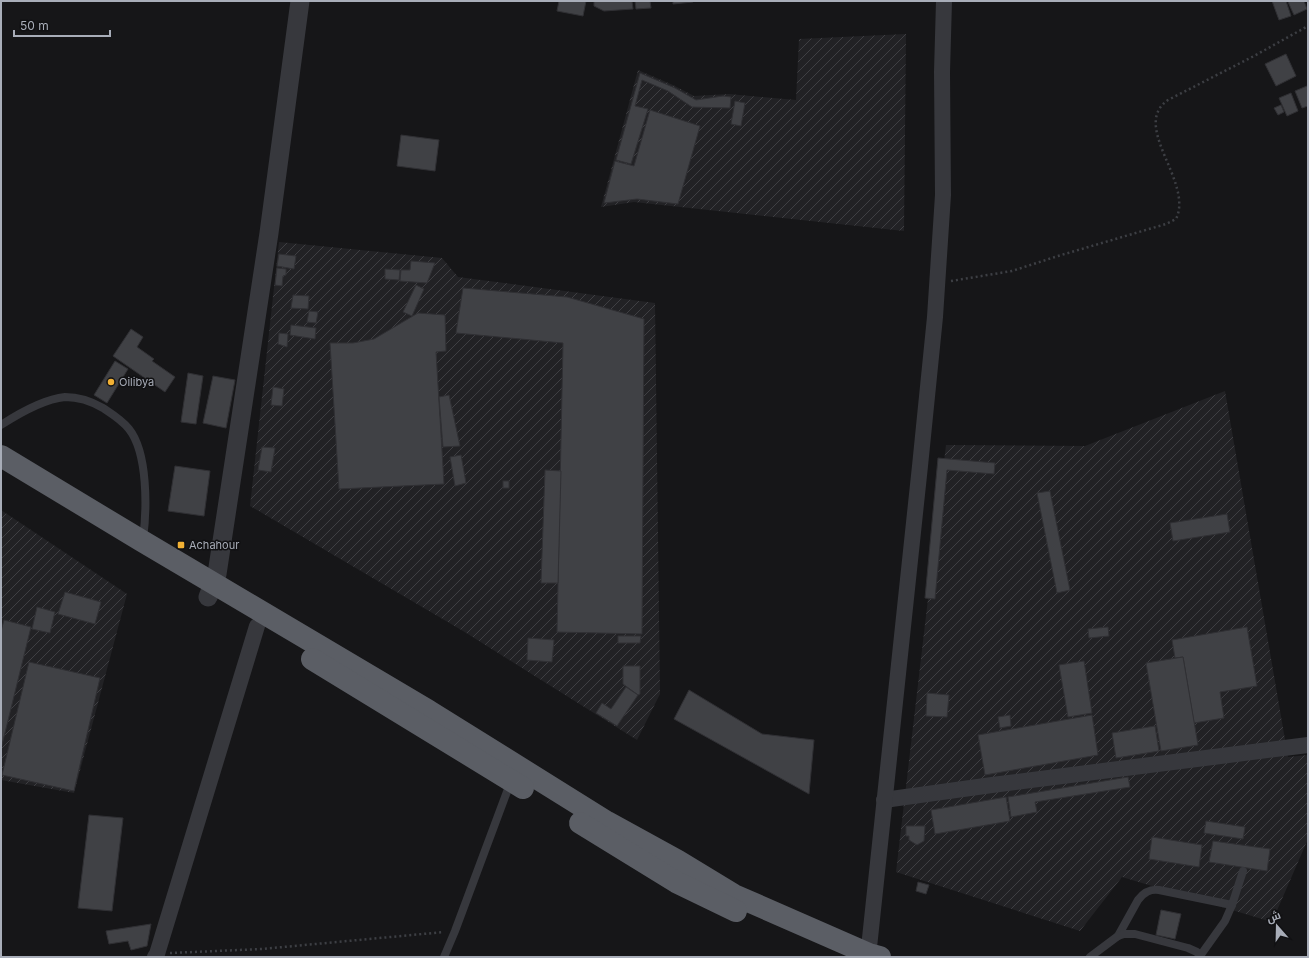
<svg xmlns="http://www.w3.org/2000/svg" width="1309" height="958" viewBox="0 0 1309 958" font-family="Inter,Cairo,sans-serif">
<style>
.industrial{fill:url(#industrial-furrows)}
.building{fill:#404145;stroke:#303034}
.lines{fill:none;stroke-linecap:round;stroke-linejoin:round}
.path{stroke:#3d3f44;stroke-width:2.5;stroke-dasharray:2 3;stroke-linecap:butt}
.service{stroke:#37383d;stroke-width:8}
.minor{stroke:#37383d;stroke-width:16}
.tertiary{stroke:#37383d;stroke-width:19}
.trunk{stroke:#5b5e65;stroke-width:22}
.poi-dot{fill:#f2b134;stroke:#111113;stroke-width:1.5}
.labels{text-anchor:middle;stroke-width:3;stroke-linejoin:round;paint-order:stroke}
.poi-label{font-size:11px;fill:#a8adb8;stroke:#111113;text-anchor:start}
</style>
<defs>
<pattern id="industrial-furrows" width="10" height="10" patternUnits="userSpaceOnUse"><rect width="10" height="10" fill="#222225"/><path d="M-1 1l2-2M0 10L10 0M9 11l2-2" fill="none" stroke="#3f3f43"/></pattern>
</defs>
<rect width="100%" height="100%" fill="#161618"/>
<g class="industrial">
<polygon points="906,34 904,231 634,202 601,207 638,70 673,85 694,96 729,94 796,100 799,39"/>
<polygon points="279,242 442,258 458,277 655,303 660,694 637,740 463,631 250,506"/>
<polygon points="1225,391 1288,757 1308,755 1308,839 1272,922 1122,877 1080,931 896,872 946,445 1085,446"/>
<polygon points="1,510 127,594 74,793 1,780"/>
</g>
<g class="building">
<polygon points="559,1 586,1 583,16 557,11"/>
<polygon points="594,1 632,1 633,9 604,11 594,6"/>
<polygon points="635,1 650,1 651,8 636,9"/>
<polygon points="673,1 693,1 693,2 673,4"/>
<polygon points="1272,1 1286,1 1291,16 1279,20"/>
<polygon points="1290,1 1304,1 1307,9 1294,15 1288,2"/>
<polygon points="1286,54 1296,76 1276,86 1265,64"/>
<polygon points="640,73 675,88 696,100 723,96 731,97 730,108 692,107 668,91 642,80 635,106 648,109 631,164 616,160"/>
<polygon points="1307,86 1308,89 1308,106 1302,108 1295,91"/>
<polygon points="1291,93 1298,111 1287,116 1279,98"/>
<polygon points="735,101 745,103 741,126 731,124"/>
<polygon points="1281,105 1284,112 1278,115 1274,108"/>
<polygon points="650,110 700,126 678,204 637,199 604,203 615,161 634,166"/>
<polygon points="401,135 439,140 435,171 397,166"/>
<polygon points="279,254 296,256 294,269 277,266"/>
<polygon points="411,261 435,263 427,283 400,281 401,270 410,270"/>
<polygon points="277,268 286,269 286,275 283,276 282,286 275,285"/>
<polygon points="385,269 400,270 399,280 385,279"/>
<polygon points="416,285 424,289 412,316 403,312"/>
<polygon points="463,288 567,297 644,319 642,634 557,632 563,343 456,333"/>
<polygon points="293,295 309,296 308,309 291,308"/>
<polygon points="309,311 318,312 316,323 307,322"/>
<polygon points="418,313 445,315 446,351 436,352 444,484 339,489 330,343 353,343 374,339"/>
<polygon points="291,325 316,328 315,339 290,335"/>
<polygon points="131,329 143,337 137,347 154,359 152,361 175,377 165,392 113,356"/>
<polygon points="279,333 288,334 287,347 278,344"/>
<polygon points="115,361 128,369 107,403 94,395"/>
<polygon points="188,373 203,376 196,424 181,422"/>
<polygon points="213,376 235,380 226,428 203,423"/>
<polygon points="273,387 284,389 282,406 271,405"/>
<polygon points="449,395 460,446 443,447 439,397"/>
<polygon points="262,447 275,448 271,472 258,470"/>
<polygon points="461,455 466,483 455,486 450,457"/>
<polygon points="938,458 995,463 994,474 947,470 935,599 925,598"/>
<polygon points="175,466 210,471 204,516 168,511"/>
<polygon points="545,470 561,471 558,583 541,583"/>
<rect x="503" y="481" width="6" height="7"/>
<polygon points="1050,491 1070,590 1057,593 1037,493"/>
<polygon points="1227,514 1230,532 1173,541 1170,523"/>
<polygon points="65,592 101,602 95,624 58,614"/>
<polygon points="37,607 55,612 50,633 32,629"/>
<polygon points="4,620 31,627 1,749 1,631"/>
<polygon points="1108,627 1109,636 1089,638 1088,629"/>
<polygon points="1247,627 1257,686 1220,692 1224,718 1194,723 1183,657 1175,658 1172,640"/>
<polygon points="618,636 641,636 640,643 618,643"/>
<polygon points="528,638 554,640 552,662 527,660"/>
<polygon points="1183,657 1198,745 1161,751 1146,663"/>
<polygon points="1084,661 1092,713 1068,717 1059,665"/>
<polygon points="29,662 100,678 74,791 2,775"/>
<polygon points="623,666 640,666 640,694 638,695 623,684"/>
<polygon points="626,687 638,695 617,726 596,713 602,703 611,709"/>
<polygon points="689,690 762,734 814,740 809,794 674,719"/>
<polygon points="927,693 949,695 947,717 926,716"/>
<polygon points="1010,715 1011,726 1000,728 998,717"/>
<polygon points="1092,715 1098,755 985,775 978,735"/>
<polygon points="1155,726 1159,751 1116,758 1112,733"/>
<polygon points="1128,777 1130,787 1035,802 1037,812 1011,817 1008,797"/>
<polygon points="1006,797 1010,821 935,834 931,810"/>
<polygon points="89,815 123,818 112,911 78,908"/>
<polygon points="1206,821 1245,827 1243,839 1204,833"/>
<polygon points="906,826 925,826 924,841 917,845 909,840 909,836 906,836"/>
<polygon points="1152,837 1202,845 1199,867 1149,859"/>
<polygon points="1213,841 1270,849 1267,871 1209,862"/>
<polygon points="918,882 929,885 926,894 916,891"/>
<polygon points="1161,910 1181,914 1175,939 1156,935"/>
<polygon points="151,924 147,946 131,950 128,941 109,944 106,931"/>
</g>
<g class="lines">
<g class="path">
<path d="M951,281L1012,271L1058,256L1166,224L1176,219C1194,182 1130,126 1168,100L1254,56L1308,26"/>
<polyline points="170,953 262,949 444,932"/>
</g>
<g class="service">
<path d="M1,425C18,414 45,399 65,397C79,397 91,401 103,408C112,414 122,420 129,429C148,453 147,509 143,539"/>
<path d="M1118,936L1138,900C1144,892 1150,889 1159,890L1232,905"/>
<polyline points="1200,956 1225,921 1232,905 1243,871"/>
<polyline points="444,957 455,931 511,781"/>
<polyline points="1090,957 1118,936 1124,934 1135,934 1188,948 1197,952 1200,957"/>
</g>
<g class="minor">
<polyline points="884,800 992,785 1308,745"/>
<polyline points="155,957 157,954 257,626"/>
<polyline points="868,957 920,466 935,317 943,195 942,72 944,1"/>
</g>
<polyline class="tertiary" points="208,597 217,574 269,233 300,1"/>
<g class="trunk">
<polyline points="1,456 142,541 429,711 607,822 678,861 734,895 869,954 880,957"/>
<polyline points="312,659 523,788"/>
<polyline points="580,823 676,882 736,911"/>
</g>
</g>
<g class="poi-dot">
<circle cx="111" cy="382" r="4"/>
<rect x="177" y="541" width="8" height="8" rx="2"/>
</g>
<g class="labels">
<g class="poi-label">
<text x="119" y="386">Oilibya</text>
<text x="189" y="549">Achahour</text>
</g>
</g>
<rect width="1309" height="958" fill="none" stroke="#a8adb8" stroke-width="4"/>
<g transform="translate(1277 926) rotate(340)" stroke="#111113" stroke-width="3" paint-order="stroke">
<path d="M0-3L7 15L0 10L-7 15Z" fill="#a8adb8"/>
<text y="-6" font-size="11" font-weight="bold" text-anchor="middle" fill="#a8adb8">ش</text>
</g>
<path d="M14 30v6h96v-6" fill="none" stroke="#a8adb8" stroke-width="2"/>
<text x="20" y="30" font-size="12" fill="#a8adb8" stroke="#111113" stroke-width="3" paint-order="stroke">50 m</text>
</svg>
